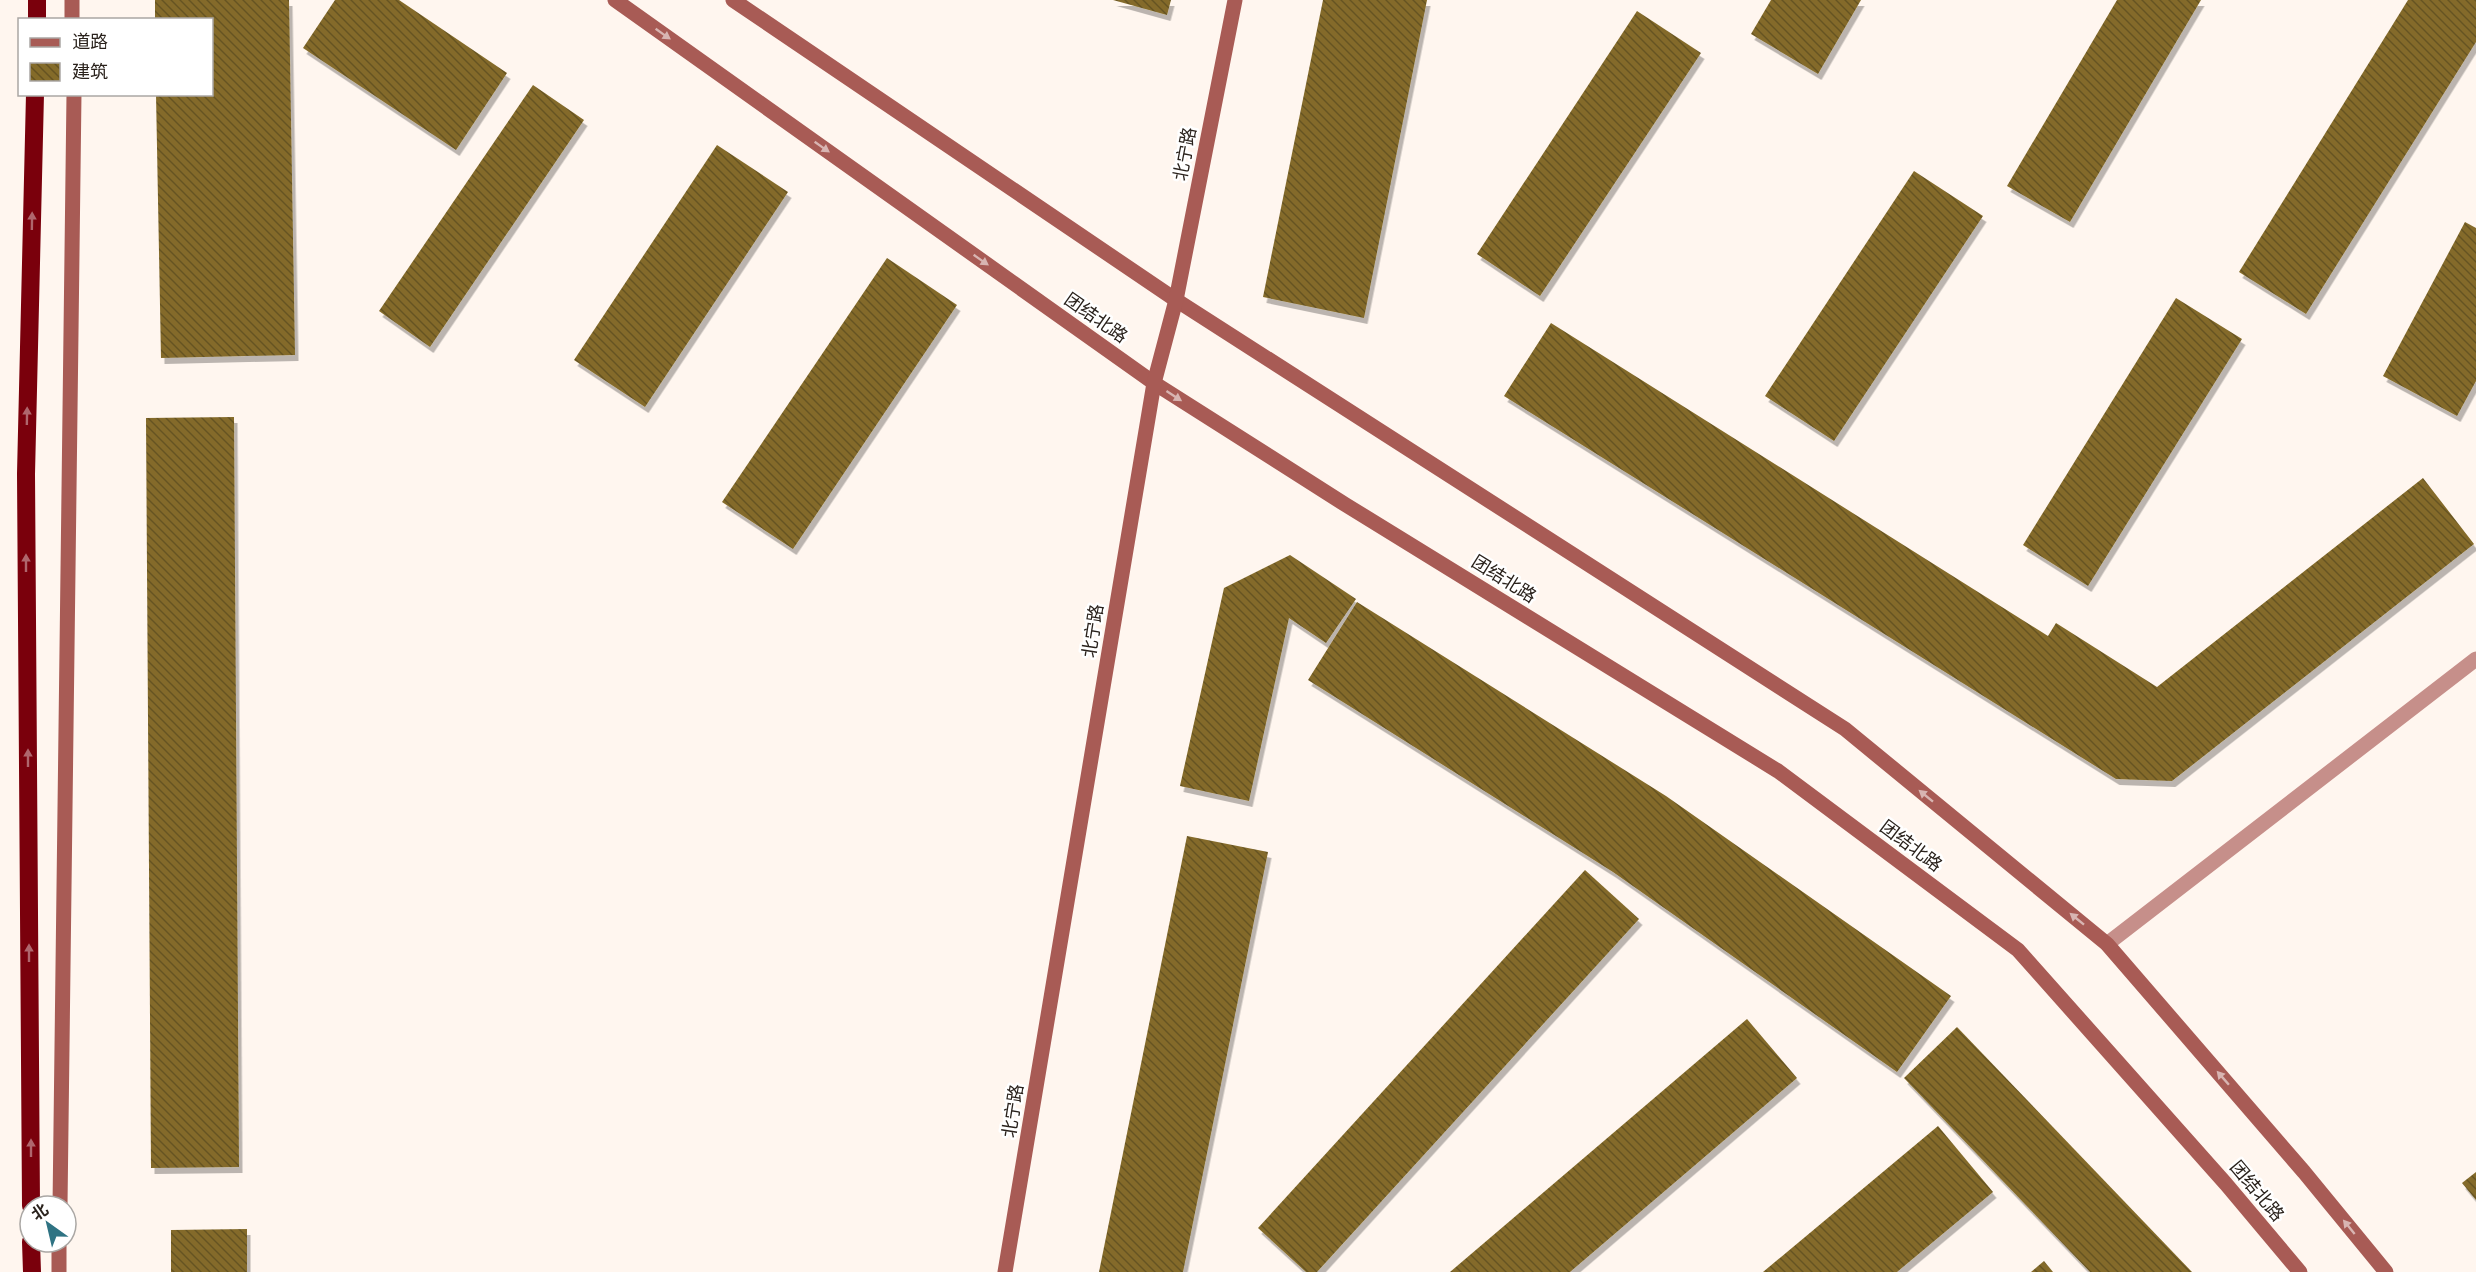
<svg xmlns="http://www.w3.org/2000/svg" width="2476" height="1272" viewBox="0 0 2476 1272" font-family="Figtree,'Noto Sans SC',sans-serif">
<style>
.building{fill:url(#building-back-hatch);filter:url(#shadow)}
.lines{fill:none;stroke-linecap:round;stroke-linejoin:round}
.street{stroke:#c68f8a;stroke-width:15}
.secondary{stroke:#a85b55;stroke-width:15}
.highway{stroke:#7a000c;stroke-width:18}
.oneway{fill:#d8b5b2}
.oneway2{fill:#af666d}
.labels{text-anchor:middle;stroke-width:5;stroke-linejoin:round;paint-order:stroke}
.street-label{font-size:18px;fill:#2a221c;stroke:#fff}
</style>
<defs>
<pattern id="building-back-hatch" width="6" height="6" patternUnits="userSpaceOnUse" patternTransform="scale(1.5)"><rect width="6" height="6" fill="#846b29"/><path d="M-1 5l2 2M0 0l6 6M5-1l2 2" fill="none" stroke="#665321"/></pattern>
<filter id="shadow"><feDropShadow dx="3.5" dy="6" stdDeviation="0" flood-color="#0004"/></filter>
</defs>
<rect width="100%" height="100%" fill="#fff6ef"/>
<g class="building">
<polygon points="155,0 289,0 295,355 161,358 156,94 212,94 212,20 155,20"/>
<polygon points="335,0 399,0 507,73 456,150 303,48"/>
<polygon points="1113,0 1171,0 1167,15"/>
<polygon points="1323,0 1427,0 1364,318 1263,297"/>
<polygon points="1771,0 1861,0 1818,74 1751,34"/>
<polygon points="2117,0 2201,0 2070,222 2007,186"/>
<polygon points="2408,0 2476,0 2476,42 2306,314 2239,272"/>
<polygon points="1637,11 1701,53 1540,296 1477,254"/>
<polygon points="533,85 584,120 430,347 379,311"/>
<polygon points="717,145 788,192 645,407 574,360"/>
<polygon points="1914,171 1983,216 1834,441 1765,396"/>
<polygon points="2465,222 2476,228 2476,381 2457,416 2383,376"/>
<polygon points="887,258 957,305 793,549 722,502"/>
<polygon points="2176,298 2242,339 2088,586 2023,545"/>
<polygon points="1551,323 2048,636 2056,623 2157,687 2423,478 2474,544 2172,781 2116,779 1504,396"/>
<polygon points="234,417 239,1167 151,1168 146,418"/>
<polygon points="1290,555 1356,599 1326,643 1289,618 1249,801 1180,786 1224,588"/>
<polygon points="1357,602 1666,796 1951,996 1897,1072 1613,872 1308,680"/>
<polygon points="1187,836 1268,852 1183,1272 1099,1272"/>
<polygon points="1585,870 1639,919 1317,1272 1306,1272 1258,1228"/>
<polygon points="1747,1019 1797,1078 1570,1272 1450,1272"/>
<polygon points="1957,1027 2192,1272 2090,1272 1904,1078"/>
<polygon points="1938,1126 1993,1192 1897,1272 1763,1272"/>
<polygon points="2476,1172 2476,1200 2462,1183"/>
<polygon points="247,1229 247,1272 171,1272 171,1230"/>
<polygon points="2044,1261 2053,1272 2031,1272"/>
</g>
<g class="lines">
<polyline class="street" points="2107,944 2476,659"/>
<g class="secondary">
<polyline points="72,0 72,20"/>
<polyline points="615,0 1154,383 1346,505 1778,771 2018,950 2226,1184 2300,1272"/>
<polyline points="733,0 1176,300 1845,729 2107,944 2304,1172 2386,1272"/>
<polyline points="60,1206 74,94"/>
<polyline points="59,1272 59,1242"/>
<polyline points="1005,1272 1154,383 1176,300 1235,0"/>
</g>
<g class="highway">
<polyline points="37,20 37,0"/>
<polyline points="31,1206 26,474 35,94"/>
<polyline points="31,1242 32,1272"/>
</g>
</g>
<defs><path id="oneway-solid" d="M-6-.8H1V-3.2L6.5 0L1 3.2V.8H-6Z" transform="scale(1.5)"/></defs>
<g class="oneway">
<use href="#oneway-solid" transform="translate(663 34) rotate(35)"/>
<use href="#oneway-solid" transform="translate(822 147) rotate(35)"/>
<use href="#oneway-solid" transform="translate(981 260) rotate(35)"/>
<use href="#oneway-solid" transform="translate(1174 396) rotate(33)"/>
<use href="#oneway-solid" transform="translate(1926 796) rotate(-141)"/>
<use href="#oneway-solid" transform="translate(2077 919) rotate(-141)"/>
<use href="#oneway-solid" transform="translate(2223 1078) rotate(-131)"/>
<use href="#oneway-solid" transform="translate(2349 1227) rotate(-129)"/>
</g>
<g class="oneway2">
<use href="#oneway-solid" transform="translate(32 221) rotate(-89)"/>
<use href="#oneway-solid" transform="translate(27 416) rotate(-89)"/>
<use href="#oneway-solid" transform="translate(26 563) rotate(-90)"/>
<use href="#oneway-solid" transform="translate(28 758) rotate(-90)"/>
<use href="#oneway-solid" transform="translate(29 953) rotate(-90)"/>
<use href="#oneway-solid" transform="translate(31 1148) rotate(-90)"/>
</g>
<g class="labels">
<g class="street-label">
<text transform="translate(1185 154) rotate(-79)" y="6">北宁路</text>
<text transform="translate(1096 318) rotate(35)" y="6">团结北路</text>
<text transform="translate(1504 579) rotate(32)" y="6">团结北路</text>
<text transform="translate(1093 631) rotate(-81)" y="6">北宁路</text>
<text transform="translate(1911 846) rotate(37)" y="6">团结北路</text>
<text transform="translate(1013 1111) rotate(-81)" y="6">北宁路</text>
<text transform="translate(2257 1191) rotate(50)" y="6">团结北路</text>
</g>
</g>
<rect x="18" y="18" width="195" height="78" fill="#ffffff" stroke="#aaa7a4" stroke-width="1.5"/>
<rect x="30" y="38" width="30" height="9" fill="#a85b55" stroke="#aaa7a4" stroke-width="1.5"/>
<text x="72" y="48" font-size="18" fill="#2a221c">道路</text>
<rect x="30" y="63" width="30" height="18" fill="url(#building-back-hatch)" stroke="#aaa7a4" stroke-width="1.5"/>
<text x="72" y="78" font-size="18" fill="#2a221c">建筑</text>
<g transform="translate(48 1224) rotate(326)"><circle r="28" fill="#ffffff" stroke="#aaa7a4" stroke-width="1.5"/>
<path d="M0-4.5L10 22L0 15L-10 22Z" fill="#2f7383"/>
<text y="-9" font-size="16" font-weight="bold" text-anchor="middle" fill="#2a221c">北</text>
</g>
</svg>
